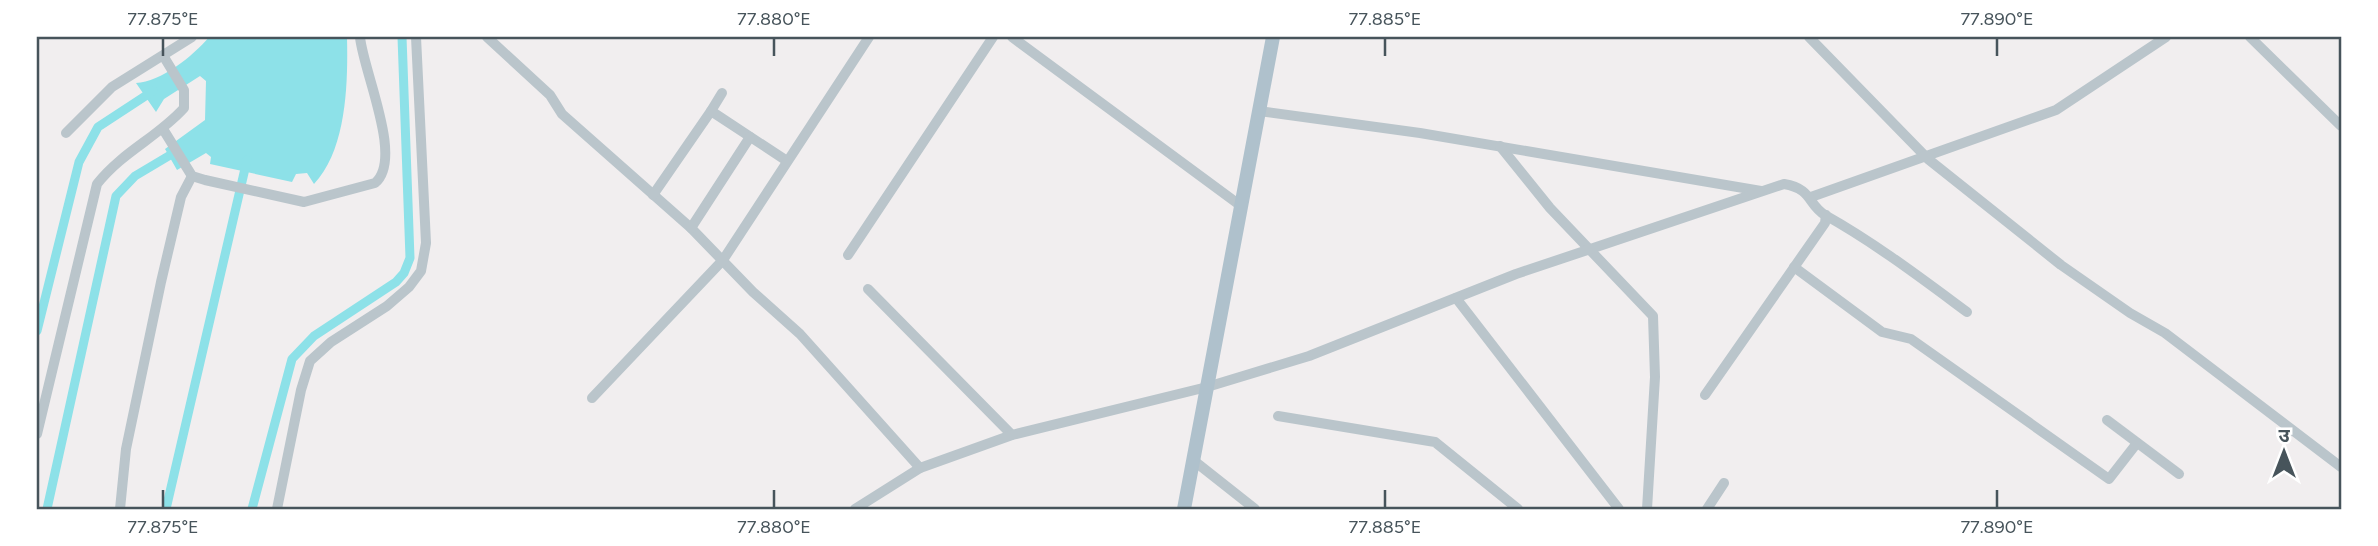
<svg xmlns="http://www.w3.org/2000/svg" width="2378" height="546" viewBox="0 0 2378 546" font-family="Figtree,'Noto Sans Devanagari',sans-serif">
<style>
.water{fill:#8de1e8}
.lines{fill:none;stroke-linecap:round;stroke-linejoin:round}
.canal{stroke:#8de1e8;stroke-width:9}
.minor{stroke:#bac5cb;stroke-width:10}
.major{stroke:#afc1cc;stroke-width:14}
.ticks{fill:none;stroke:#47545b;stroke-width:2.5}
.neatline{fill:none;stroke:#47545b;stroke-width:2.5}
.ticks-label{font-size:18px;text-anchor:middle;fill:#47545b}
</style>
<rect width="100%" height="100%" fill="#f1eeef"/>
<path class="water" d="M209,37H347C348,82 347,149 314,184L307,173L296,174L292,182L210,164L211,157L206,153L177,170L165,149L205,120L206,81L200,76L164,99L156,112L136,83C161,82 193,56 209,37Z"/>
<g class="lines">
<g class="canal">
<polyline points="37,331 79,162 98,127 153,91"/>
<polyline points="47,509 116,196 135,176 177,151"/>
<polyline points="166,509 247,160"/>
<polyline points="252,509 292,359 314,336 396,282 404,273 410,258 402,37"/>
</g>
<g class="minor">
<polyline points="487,37 550,95 562,114 691,228 753,292 800,334 920,468"/>
<polyline points="1012,37 1241,206"/>
<polyline points="1809,37 1928,159 2061,265 2130,313 2165,333 2341,467"/>
<polyline points="2250,37 2341,126"/>
<polyline points="711,111 722,93"/>
<polyline points="1259,111 1420,133 1761,191"/>
<path d="M163,129L192,176L205,180L304,202L375,183C404,159 363,71 360,37"/>
<polyline points="66,133 112,87 192,37"/>
<polyline points="1500,146 1550,208 1653,316 1655,377 1647,509"/>
<polyline points="653,195 711,111 787,161"/>
<polyline points="1811,197 2056,110 2166,37"/>
<polyline points="691,228 750,137"/>
<polyline points="848,255 993,37"/>
<polyline points="1794,267 1882,332 1911,339 2109,479 2137,443"/>
<polyline points="868,289 1012,435"/>
<polyline points="1456,298 1619,509"/>
<polyline points="1705,395 1825,223 1826,215"/>
<polyline points="592,398 723,260 869,37"/>
<polyline points="1278,416 1435,442 1518,509"/>
<polyline points="2107,420 2179,474"/>
<path d="M37,434L97,184C122,152 158,137 184,108V90L164,57"/>
<polyline points="1193,460 1255,509"/>
<polyline points="120,509 126,449 161,282 181,197 192,176"/>
<polyline points="277,509 301,390 310,361 331,342 387,306 409,287 421,271 426,243 416,37"/>
<path d="M855,509L920,468L1012,435L1207,387L1309,356L1516,274L1784,184C1813,189 1807,204 1825,215C1875,243 1921,278 1967,312"/>
<polyline points="1707,509 1724,483"/>
</g>
<polyline class="major" points="1184,509 1273,37"/>
</g>
<path class="ticks" d="M163,38V56M774,38V56M1385,38V56M1997,38V56M163,490V508M774,490V508M1385,490V508M1997,490V508"/>
<rect width="2378" height="546" fill="none" stroke="#ffffff" stroke-width="77"/>
<g transform="translate(2284 452)" stroke="#ffffff" stroke-width="5" paint-order="stroke">
<path d="M0-5L12 26L0 18L-12 26Z" fill="#47545b"/>
<text y="-10" font-size="19" font-weight="bold" text-anchor="middle" fill="#47545b">उ</text>
</g>
<rect x="38" y="38" width="2302" height="470" class="neatline"/>
<g class="ticks-label">
<text x="163" y="25">77.875°E</text>
<text x="774" y="25">77.880°E</text>
<text x="1385" y="25">77.885°E</text>
<text x="1997" y="25">77.890°E</text>
<text x="163" y="533">77.875°E</text>
<text x="774" y="533">77.880°E</text>
<text x="1385" y="533">77.885°E</text>
<text x="1997" y="533">77.890°E</text>
</g>
</svg>
